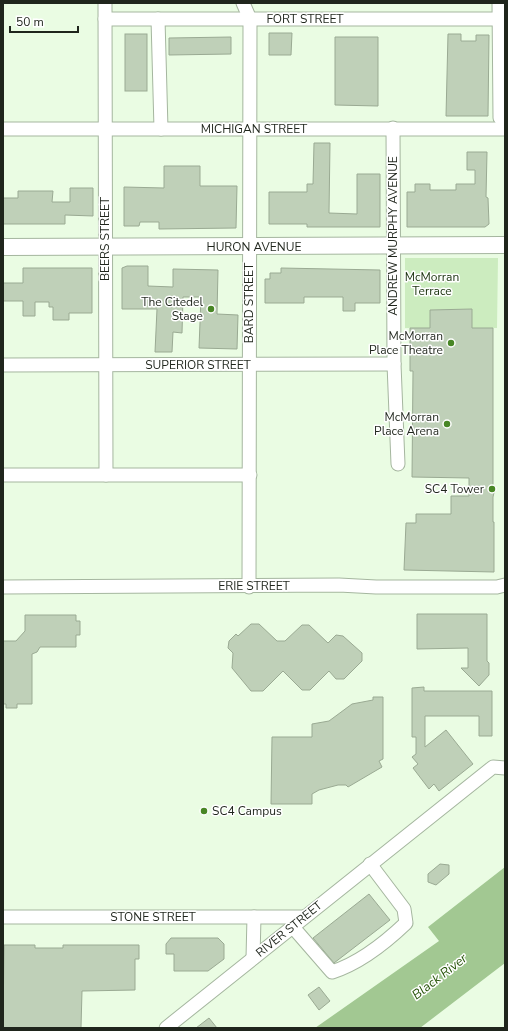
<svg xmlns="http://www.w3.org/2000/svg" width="508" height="1031" viewBox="0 0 508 1031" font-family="'Nunito Sans',sans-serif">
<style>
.green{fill:#ccecbf}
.water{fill:#a2c892}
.building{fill:#bfd0b8;stroke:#9aaa93}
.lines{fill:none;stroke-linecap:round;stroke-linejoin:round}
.minor-casing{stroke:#a5b69f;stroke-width:15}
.major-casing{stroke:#a5b69f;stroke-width:18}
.minor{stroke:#fff;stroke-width:13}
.major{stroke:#fff;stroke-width:16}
.poi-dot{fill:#488625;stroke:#fff;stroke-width:1.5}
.labels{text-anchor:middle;stroke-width:3;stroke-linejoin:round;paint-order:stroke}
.street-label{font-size:12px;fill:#1f251c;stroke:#fff}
.park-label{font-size:12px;fill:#18300b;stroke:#fff}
.poi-label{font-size:12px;fill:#1f251c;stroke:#fff;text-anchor:end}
.water-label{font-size:13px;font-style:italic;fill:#265408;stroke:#fff}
</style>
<rect width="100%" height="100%" fill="#eafce3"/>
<polygon class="green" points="405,258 498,258 497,328 472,328 472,309 430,310 430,328 405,328"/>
<polygon class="water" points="505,867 505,963 420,1028 315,1028 439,941 428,927"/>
<g class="building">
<polygon points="269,33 292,33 291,55 269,55"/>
<rect x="125" y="34" width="22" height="57"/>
<polygon points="448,34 461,34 461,41 476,41 476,35 489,35 488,116 446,116"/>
<polygon points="231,37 231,54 169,55 169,38"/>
<polygon points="335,37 378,37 378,106 335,105"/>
<polygon points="314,143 330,143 329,213 357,214 357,174 380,174 380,227 307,227 307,224 269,224 269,192 307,192 307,184 313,184"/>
<polygon points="467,152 487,152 486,197 488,198 489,224 485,227 407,227 407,192 415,192 415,184 430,184 430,190 456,190 456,184 475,184 475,170 467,170"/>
<polygon points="164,166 200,166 200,186 237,186 236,228 159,229 159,222 140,222 139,226 124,226 124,187 164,188"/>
<polygon points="70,188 93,188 93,216 65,215 65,224 3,224 3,198 18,198 18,191 53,191 52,202 70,202"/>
<polygon points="127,266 148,266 148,286 173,287 173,269 218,270 217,314 238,315 237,349 199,348 201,297 183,297 182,333 173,332 172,352 155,352 157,309 122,309 122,268"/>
<polygon points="23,268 92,268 92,313 69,313 69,320 53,320 53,307 49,307 49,302 35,302 35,316 23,316 23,301 3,301 3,283 23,283"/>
<polygon points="281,268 380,270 380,303 355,303 355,311 343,311 343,297 304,297 304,303 265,303 265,279 270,279 270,273 281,273"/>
<polygon points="472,309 472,328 493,328 493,487 495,488 493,497 493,522 494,522 494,572 404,570 406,523 416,523 416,514 451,514 451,496 469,496 469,478 412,477 413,371 410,371 410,328 430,328 430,310"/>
<polygon points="417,614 487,614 487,661 489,663 489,675 479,686 461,668 468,668 468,648 417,649"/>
<polygon points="25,615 76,615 76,621 80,621 80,635 76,635 76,647 40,647 37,652 32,654 32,704 17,704 17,708 6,708 6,704 3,704 3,641 16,641 25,631"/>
<polygon points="251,624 259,624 277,641 285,641 302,625 309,625 328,643 336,635 343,636 362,653 362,661 344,679 336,679 329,671 310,690 302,690 283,671 263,691 251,691 232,668 233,653 228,648 229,641 236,634 238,636"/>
<polygon points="424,687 424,691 492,691 492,736 479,736 479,716 425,716 425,747 446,730 473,764 439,791 434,784 429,789 413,768 418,764 412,757 416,754 416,737 412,737 412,688"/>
<polygon points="373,697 383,697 383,759 379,761 382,767 348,787 346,785 338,785 319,790 312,794 312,804 271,804 272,737 312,737 312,724 329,721 352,704 373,700"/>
<polygon points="440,864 449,865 449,874 436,885 428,882 428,874"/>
<polygon points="369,894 390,920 334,963 313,938"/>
<polygon points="171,938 218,938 224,944 224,959 208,971 174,971 174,954 166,954 166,944"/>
<polygon points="4,945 35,945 35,948 63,948 63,945 139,945 139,959 135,959 135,990 82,991 81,1028 3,1028"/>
<polygon points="319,987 330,1001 319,1010 308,995"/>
<polygon points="209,1018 217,1028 196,1028"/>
</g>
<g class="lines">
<g class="minor-casing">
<g id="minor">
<polyline points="105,3 106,475"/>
<polyline points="243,3 250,19 249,587"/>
<polyline points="499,3 500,118 505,123"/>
<polyline points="105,19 505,19"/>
<polyline points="158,19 161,129"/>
<polyline points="393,128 394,364 398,464"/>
<polyline points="3,129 505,129"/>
<polyline points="3,365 394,364"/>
<polyline points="3,475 250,475"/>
<polyline points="3,587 339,585 376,587 497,587 505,585"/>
<polyline points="3,917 303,917"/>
<path d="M292,926L332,972C360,963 384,944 406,923L404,909L370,864"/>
<polyline points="253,958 254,917"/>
<polyline points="166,1028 493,767 505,768"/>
</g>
</g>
<g class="major-casing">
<polyline id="major" points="3,247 505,245"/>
</g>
<use href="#minor" class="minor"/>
<use href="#major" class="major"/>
</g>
<g class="poi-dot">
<circle cx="211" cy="309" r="4"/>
<circle cx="451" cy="343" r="4"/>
<circle cx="447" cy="424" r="4"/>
<circle cx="492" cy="489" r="4"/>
<circle cx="204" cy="811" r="4"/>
</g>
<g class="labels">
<g class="street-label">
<text x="305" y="23">FORT STREET</text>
<text x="254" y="133">MICHIGAN STREET</text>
<text transform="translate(393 236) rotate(-90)" y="4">ANDREW MURPHY AVENUE</text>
<text transform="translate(105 239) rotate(-90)" y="4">BEERS STREET</text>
<text x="254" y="251">HURON AVENUE</text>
<text transform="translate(249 303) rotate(-90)" y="4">BARD STREET</text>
<text x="198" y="369">SUPERIOR STREET</text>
<text x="254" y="590">ERIE STREET</text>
<text x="153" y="921">STONE STREET</text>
<text transform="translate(289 929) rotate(-39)" y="4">RIVER STREET</text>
</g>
<g class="park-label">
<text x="432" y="281">McMorran<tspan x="432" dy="14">Terrace</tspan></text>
</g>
<g class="poi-label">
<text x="203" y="306">The Citedel<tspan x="203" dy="14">Stage</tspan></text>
<text x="443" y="340">McMorran<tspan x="443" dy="14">Place Theatre</tspan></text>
<text x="439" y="421">McMorran<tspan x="439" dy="14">Place Arena</tspan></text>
<text x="484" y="493">SC4 Tower</text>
<text x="212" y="815" text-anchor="start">SC4 Campus</text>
</g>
<g class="water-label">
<text transform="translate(439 976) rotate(-38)" y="5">Black River</text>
</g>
</g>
<rect width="508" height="1031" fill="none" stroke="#1f251c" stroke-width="8"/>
<path d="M10 26v6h68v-6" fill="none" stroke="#1f251c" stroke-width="2"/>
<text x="16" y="26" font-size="12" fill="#1f251c" stroke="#ffffff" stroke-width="3" paint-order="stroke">50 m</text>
</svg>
